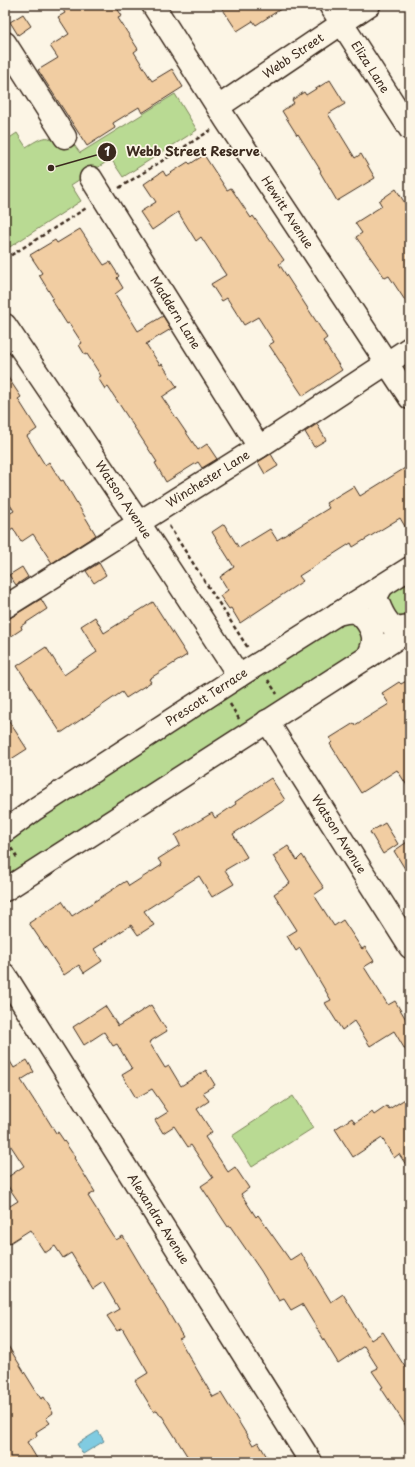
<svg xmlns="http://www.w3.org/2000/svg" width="415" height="1467" viewBox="0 0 415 1467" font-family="'Playpen Sans',sans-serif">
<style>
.green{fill:#b9da93;stroke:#7a8258}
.water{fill:#80cbe1;stroke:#648b93}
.building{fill:#f1cda2;stroke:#3b2a1e}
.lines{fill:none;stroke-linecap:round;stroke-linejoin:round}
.minor-casing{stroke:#3b2a1e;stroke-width:25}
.path{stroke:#3b2a1e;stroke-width:2.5;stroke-dasharray:4 3;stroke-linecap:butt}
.minor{stroke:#fcf5e5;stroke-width:22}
.labels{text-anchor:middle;stroke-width:3.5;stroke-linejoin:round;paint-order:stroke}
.street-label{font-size:12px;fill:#3b2a1e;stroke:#fcf5e5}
.leader{fill:none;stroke:#3b2a1e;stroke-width:1.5}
.callout-dot{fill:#3b2a1e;stroke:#fcf5e5;stroke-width:1.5}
.mark-label{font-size:12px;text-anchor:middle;font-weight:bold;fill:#fff}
.callout-label{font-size:13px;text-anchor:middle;font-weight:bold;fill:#3b2a1e;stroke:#fcf5e5;stroke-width:3.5;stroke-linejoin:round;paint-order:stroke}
</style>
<rect width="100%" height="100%" fill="#fcf5e5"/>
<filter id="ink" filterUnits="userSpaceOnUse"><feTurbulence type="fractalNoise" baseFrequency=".025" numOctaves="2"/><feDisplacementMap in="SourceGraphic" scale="8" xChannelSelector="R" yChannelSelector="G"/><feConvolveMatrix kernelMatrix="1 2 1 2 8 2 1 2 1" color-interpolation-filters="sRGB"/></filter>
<g filter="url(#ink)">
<g class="green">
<path d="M175,94L197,130L123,177L111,159L71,185L81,201L5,250V141L17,133L26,147C41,138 49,131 60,148L72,142L80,153Z"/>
<polygon points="410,575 410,622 402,623 384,596"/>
<polygon points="340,620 357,621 367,648 8,880 5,869 5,835"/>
<polygon points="293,1096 313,1128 252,1167 232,1136"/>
</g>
<polygon class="water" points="98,1431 104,1441 83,1454 77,1444"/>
<g class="building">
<polygon points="60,5 115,5 122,16 118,18 138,49 134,52 152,81 172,69 183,87 142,113 139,107 113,123 115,128 87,146 38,70 58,58 50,46 69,34 58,17 65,13"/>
<polygon points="220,5 287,5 256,25 253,21 237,31"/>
<polygon points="23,14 31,26 18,35 10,22"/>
<polygon points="330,80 345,104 328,114 355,158 361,154 375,178 337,201 320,172 321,171 298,134 297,135 282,111 294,103 292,100 304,92 306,95"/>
<polygon points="204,155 227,190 231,188 251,218 253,216 284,260 279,264 327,338 323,341 342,370 303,396 269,345 274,342 258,317 244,325 227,298 222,301 211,284 226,275 201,237 196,241 178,212 152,230 140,212 156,202 144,184 163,171 166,176 188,162 190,164"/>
<polygon points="396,189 410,211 410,308 389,276 385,278 356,237 362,233 355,223 382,206 379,201"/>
<polygon points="80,229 104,265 110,262 119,276 117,278 123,288 115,294 138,331 163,316 171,329 146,344 160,365 162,364 177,387 162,397 198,450 207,444 217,459 202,468 198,462 166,482 155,463 157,462 108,387 105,389 98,378 101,376 87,354 85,355 79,345 82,343 69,323 67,324 51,299 53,298 39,275 42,273 30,255 55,240 57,243"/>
<polygon points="5,373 21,397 18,399 37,429 27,436 45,465 49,462 61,481 63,480 96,535 52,563 33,534 21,542 13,528 5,533 5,516 14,511 5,497"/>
<polygon points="317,424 326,440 314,447 305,432"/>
<polygon points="271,454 278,466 265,474 258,462"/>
<polygon points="410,465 410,535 400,518 353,547 351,543 299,576 303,581 240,623 231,608 229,609 220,596 228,590 220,577 234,567 212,532 224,524 239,548 270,529 277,540 329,508 326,503 354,486 360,496"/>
<polygon points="99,563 106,575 94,583 86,571"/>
<polygon points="22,567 28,577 16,585 9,575"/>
<polygon points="41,599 47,609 21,626 22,629 10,637 5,629 5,621"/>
<polygon points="153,602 187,655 149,679 151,682 126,698 122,692 61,733 17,666 46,647 64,675 97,652 81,626 95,617 104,633"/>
<polygon points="410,679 410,790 397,770 361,793 330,744 332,742 330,738 354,723 355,725 389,704 382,693 399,682 401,684"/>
<polygon points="5,715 27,749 5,763"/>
<polygon points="271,778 285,800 233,834 247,857 225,870 234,884 212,897 199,876 144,911 154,925 138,935 131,925 94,949 102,961 84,973 79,965 64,975 29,923 62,901 72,916 126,881 129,886 162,865 158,859 180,845 175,835 212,813 215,818 236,804 235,802"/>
<polygon points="385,823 398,844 383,854 370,832"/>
<polygon points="410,840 410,877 394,851"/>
<polygon points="288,846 297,860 302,855 324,888 314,895 334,926 343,920 362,949 365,947 374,961 364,967 388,1005 395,1001 410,1026 410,1058 394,1031 370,1046 354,1021 342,1030 325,1003 331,1000 300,948 296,951 287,936 297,930 274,894 290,883 273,856"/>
<polygon points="151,1005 167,1031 149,1042 165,1068 169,1066 181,1086 206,1070 215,1085 203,1092 209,1101 197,1109 212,1132 205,1137 228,1172 235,1167 249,1188 241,1194 256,1217 258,1215 290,1260 301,1253 331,1302 343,1294 371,1340 383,1332 405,1367 410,1364 410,1432 381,1388 383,1387 372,1371 378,1368 364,1346 338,1363 302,1304 291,1310 284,1299 279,1301 261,1271 230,1226 228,1227 201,1186 213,1178 191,1145 188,1147 174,1126 163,1133 155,1120 168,1112 152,1089 136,1098 122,1075 132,1069 117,1044 113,1046 104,1032 84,1045 73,1027 105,1006 118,1026"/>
<polygon points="5,1053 14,1068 27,1060 34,1072 21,1080 37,1105 38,1104 56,1133 58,1132 75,1157 74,1158 95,1192 88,1196 116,1240 123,1236 183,1337 179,1339 213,1397 221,1393 253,1445 258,1442 270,1462 191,1462 162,1416 161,1416 157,1410 154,1412 135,1381 148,1373 122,1328 117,1331 107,1316 119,1309 103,1282 93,1289 71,1253 63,1258 55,1246 45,1253 30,1230 5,1246 5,1209 18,1201 5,1182 5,1179 24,1166 5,1137"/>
<polygon points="410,1096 410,1171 399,1154 394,1158 382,1138 353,1157 335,1129 352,1118 355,1123 372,1112 374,1115 387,1106 389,1109"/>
<polygon points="5,1341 41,1399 44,1397 53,1413 46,1418 50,1423 36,1432 37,1436 27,1442 39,1462 5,1462"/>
</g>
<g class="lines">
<g class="minor-casing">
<g id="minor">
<path id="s1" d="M153,5L226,120L410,398"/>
<path id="s2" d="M330,5L410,129"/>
<polyline points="5,43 65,137"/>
<path id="s3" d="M218,107L369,5"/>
<path id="s4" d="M91,178L259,447"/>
<path id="s5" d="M5,325L139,523L239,676"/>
<path d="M382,586L376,597C380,608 385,624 397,628C401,629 406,627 410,627"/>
<path id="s6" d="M5,607L259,447L410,348"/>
<path d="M337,614C342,613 348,611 353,612C364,613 374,631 373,641C373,646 370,652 368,657"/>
<path id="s7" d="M267,721L410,947"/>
<path id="s8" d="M5,831L35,809L239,676L410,568"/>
<polyline points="5,890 410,630"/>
<path id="s9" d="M5,975L311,1462"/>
</g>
</g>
<g class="path">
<polyline points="119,188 211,130"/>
<polyline points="5,259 88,207"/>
<polyline points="169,526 248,648"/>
<polyline points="268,680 277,694"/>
<polyline points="230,704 239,719"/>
<polyline points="11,848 18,859"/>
</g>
<use href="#minor" class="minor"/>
</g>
</g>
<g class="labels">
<g class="street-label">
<text dy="4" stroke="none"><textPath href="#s3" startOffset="91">Webb Street</textPath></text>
<text dy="4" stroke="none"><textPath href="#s2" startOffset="74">Eliza Lane</textPath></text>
<text dy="4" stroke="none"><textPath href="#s1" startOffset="247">Hewitt Avenue</textPath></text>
<text dy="4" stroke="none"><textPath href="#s4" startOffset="159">Maddern Lane</textPath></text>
<text dy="4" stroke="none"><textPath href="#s6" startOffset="240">Winchester Lane</textPath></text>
<text dy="4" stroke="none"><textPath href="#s5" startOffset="211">Watson Avenue</textPath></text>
<text dy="4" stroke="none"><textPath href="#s8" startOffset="242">Prescott Terrace</textPath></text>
<text dy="4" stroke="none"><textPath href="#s7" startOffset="134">Watson Avenue</textPath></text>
<text dy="4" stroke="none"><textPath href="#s9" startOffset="288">Alexandra Avenue</textPath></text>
</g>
</g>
<path class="leader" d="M51 168L107 152"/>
<g class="callout-dot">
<circle cx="51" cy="168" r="4"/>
<circle cx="107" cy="152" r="10"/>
</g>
<g class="mark-label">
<text x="107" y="156">1</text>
</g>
<g class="callout-label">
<text x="193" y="156">Webb Street Reserve</text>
</g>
<rect width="415" height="1467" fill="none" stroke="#fcf5e5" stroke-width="20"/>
<rect x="10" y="10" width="395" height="1447" fill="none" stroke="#3b2a1e" stroke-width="1.5" filter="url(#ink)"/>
</svg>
